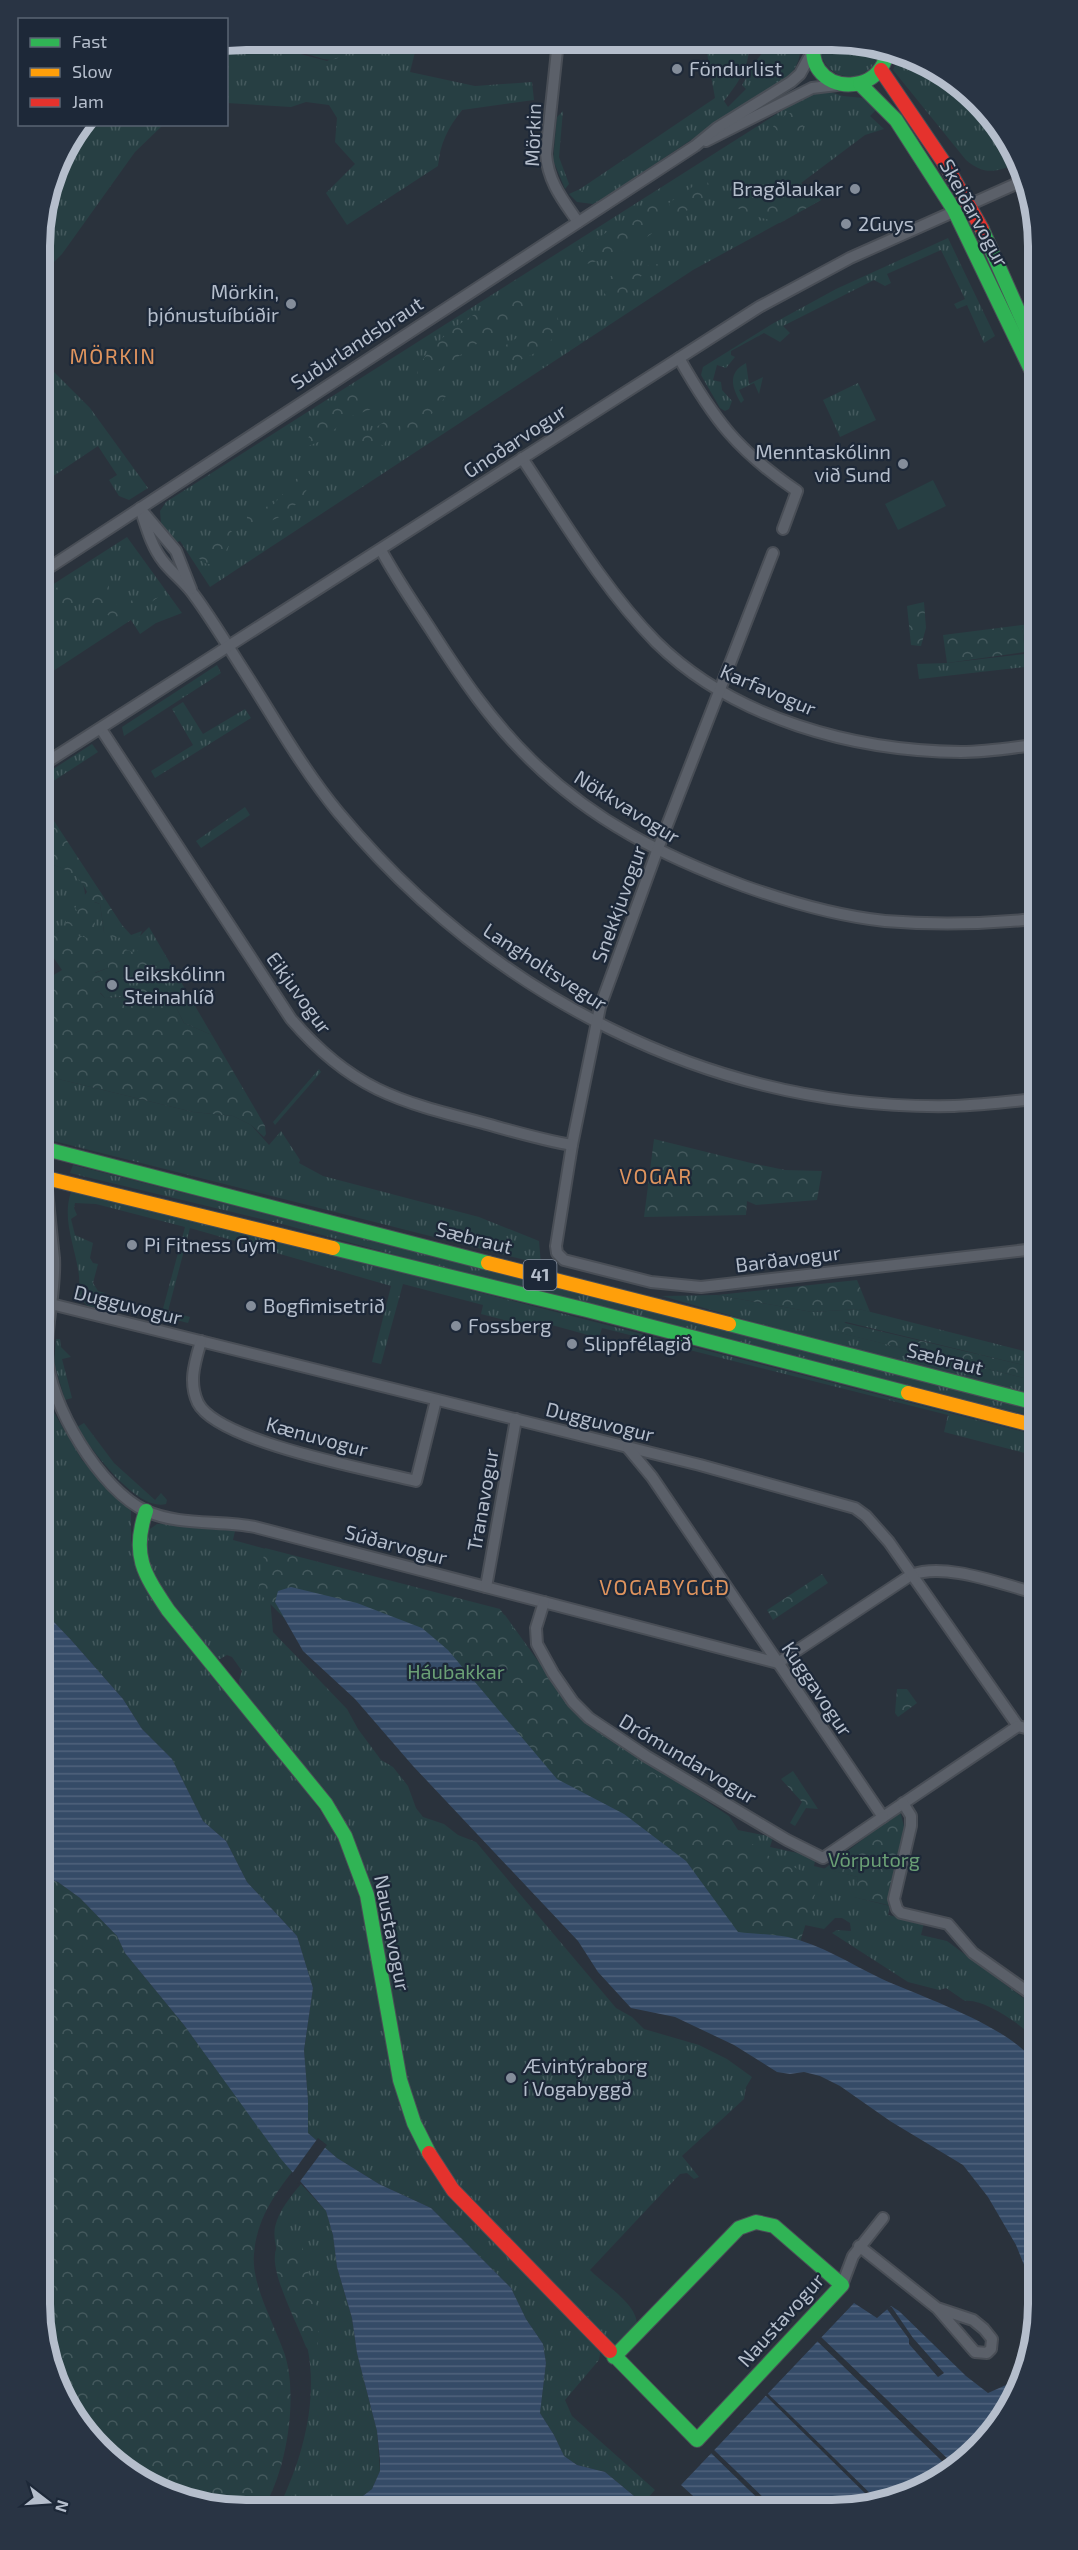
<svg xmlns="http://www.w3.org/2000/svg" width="1078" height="2550" viewBox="0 0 1078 2550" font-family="'Exo 2',sans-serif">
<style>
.grass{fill:url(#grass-tufts)}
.forest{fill:url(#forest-crowns)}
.pitch{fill:#273f43}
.water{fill:url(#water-rules)}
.pier{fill:#2a323c}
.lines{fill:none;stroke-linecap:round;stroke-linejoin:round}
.street-casing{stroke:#494e56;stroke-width:14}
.fast-casing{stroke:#494e56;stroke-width:16}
.slow-casing{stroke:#494e56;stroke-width:16}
.jam-casing{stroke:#494e56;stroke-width:16}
.street{stroke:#5b6069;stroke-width:10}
.fast{stroke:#30b455;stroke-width:14}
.slow{stroke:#ff9f0a;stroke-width:14}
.jam{stroke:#e5322d;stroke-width:14}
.poi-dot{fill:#848d9a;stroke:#1d2838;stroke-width:2}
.labels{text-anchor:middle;stroke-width:4.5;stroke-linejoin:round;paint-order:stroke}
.shield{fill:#1d2838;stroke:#8791a0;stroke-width:1.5}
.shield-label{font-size:18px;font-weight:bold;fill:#b5becc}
.poi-label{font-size:20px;fill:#b5becc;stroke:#1d2838;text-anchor:start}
.street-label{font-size:20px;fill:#b5becc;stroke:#1d2838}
.park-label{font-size:20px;fill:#6a9f75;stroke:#1d2838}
.neighbourhood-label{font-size:21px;letter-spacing:1.5px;fill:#df945e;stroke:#1d2838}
.rim{fill:none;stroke:#b5becc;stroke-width:8}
</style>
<defs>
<pattern id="grass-tufts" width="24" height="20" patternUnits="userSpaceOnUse" patternTransform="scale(1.5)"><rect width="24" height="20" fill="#273f43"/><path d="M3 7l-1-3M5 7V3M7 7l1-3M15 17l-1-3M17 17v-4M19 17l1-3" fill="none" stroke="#44595d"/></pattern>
<pattern id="forest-crowns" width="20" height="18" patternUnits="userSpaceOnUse" patternTransform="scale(1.5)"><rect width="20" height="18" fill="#273f43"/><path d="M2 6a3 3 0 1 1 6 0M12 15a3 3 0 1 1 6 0" fill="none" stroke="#44595d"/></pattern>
<pattern id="water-rules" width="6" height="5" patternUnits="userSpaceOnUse" patternTransform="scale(1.5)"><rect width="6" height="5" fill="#354b67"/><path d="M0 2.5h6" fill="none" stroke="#50637c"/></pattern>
</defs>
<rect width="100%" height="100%" fill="#2a323c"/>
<g class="grass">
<path d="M358,40H418L410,72L475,86L532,82L534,100L462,110C448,128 440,143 438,166L347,225L326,193L355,164L335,142L337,118L329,105L306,102L291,107L227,103L226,49L230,54L293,52L327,61L357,46Z"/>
<path d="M705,42H748C752,64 737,85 724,101L728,107L746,89L742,85L756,61L771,42H800C804,78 769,92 742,106L607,196L593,204L577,202L569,194L580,189L715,98Z"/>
<path d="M820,43H873L879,46C878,87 819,87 820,43Z"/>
<path d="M899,56L969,90L1005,138L1013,165C993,173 983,174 966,160L893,70Z"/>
<polygon points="824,90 843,96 863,98 877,109 870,116 884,129 865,135 801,183 821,200 693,270 210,587 180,541 175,543 161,523 160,511 166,502 811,92"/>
<polygon points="563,111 559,157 569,184 565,189 553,160 557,117"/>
<polygon points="88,124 163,125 135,152 62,254 40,276 39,231 59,160"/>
<polygon points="948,238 995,336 984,343 967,305 957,309 954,304 965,299 941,250 887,274 891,283 885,286 874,280 783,326 790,333 780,342 764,333 731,351 731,355 735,357 726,368 717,365 713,380 721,382 722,390 732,401 729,409 725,411 720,408 701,375 703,367 772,324 836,289"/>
<polygon points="40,358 90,408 148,488 129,500 119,496 109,480 117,475 98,446 40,485 40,427 54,417 40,395"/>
<path d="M746,363L749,384L763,377L759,394L754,383L739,390L744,400L741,403C732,388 727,373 746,363Z"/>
<polygon points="858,383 876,420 840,437 823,400"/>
<polygon points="127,537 182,613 156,623 140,634 131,620 41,679 41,592"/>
<polygon points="1033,653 1034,666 919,679 917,664 947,663"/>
<polygon points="217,665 221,673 124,736 122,727"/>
<polygon points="183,702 203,734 245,709 251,718 155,778 151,771 193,745 172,709"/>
<polygon points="92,744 98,752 41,789 41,777"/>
<polygon points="245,807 250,815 201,848 196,841"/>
<path d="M50,864C78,873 89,878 84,911L94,902L100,904L104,932L140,936L149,927L212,1035L184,1023L164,983L128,997L105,998L100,992L114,990L108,968L94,973L59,931L43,942L41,869Z"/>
<polygon points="319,1069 321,1072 275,1125 273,1122"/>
<polygon points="42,1075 193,1112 233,1116 251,1125 269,1145 281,1131 300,1160 299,1163 323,1176 479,1217 539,1241 541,1264 42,1138"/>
<polygon points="73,1165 1036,1409 1036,1417 436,1266 282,1224 70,1173"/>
<path d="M71,1192L248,1233L1036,1435V1456L944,1432L948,1415L602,1328L599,1338L548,1324L546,1331L481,1314L483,1305L403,1284L381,1364L372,1362L391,1286L190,1228L168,1311L190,1317L188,1323L161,1316L185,1227L96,1204L75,1203L74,1208L77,1215L71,1219L75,1235L93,1243L90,1258L93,1263L98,1264L93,1283L98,1291L105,1293L101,1309L88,1306L79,1298C79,1288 80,1279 78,1269C74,1244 62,1218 71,1192Z"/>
<polygon points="717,1295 812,1312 859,1309 1036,1354 1036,1368 846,1322 837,1326 841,1333 1036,1381 1036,1395 785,1331 662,1296"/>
<polygon points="56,1339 60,1339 61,1347 71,1357 62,1359 72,1398 65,1400 54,1363"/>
<polygon points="43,1394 82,1460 131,1510 131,1539 135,1564 311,1797 335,1833 351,1869 363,1911 404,2118 420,2153 447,2195 601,2348 599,2360 565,2400 572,2416 655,2490 643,2503 605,2472 577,2465 564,2456 554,2435 540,2413 546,2363 543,2344 526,2319 511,2288 431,2208 379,2184 337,2158 308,2133 308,2100 304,2050 313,1988 297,1936 247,1882 226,1841 203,1821 172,1759 142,1729 123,1699 72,1641 54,1622 44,1619"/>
<path d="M84,1423L114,1463L155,1500L161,1493L167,1500L166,1504C137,1512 90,1448 77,1427Z"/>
<path d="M167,1523C189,1529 212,1526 235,1531L233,1540L505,1615L566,1700L587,1722L729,1816L738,1830L773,1837L770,1847L816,1857L814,1866L858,1877L854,1897L890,1906L888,1915L924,1923L921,1935L947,1941L1038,2009V2043C1026,2027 984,1998 965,2001L946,1988L939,1990L908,1982L832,1933L837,1930L851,1931L850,1923L842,1918H835L824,1929L795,1923L269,1587L273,1632L347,1709L358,1729L381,1760L393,1767L408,1786L416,1808L423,1817L444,1824L458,1835L476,1842L616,2008L632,2017L644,2029L699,2045L727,2059L752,2077L746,2087L744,2099L682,2156L699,2177L694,2179L687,2173L680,2174L590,2270C604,2285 639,2304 637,2327L614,2346L447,2175L410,2101L354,1846L240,1690L239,1680L242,1671L232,1657L227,1655L220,1659L213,1657L178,1615L143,1562V1534L157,1524Z"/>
<path d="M301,2184L326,2211L333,2235L337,2267L352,2318L357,2353L377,2431L380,2471L372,2489L350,2506L279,2507C300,2464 315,2413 310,2364C307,2334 295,2305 285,2276C281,2260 272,2243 275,2227C279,2210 291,2196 301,2184Z"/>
</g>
<g class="forest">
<path d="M245,39L358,40L357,46C326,72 323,53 291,52C271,51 250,53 229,54L227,43Z"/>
<path d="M799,108L805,113L802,133C794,137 779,134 773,127L776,121Z"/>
<path d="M707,181L710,187C705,204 692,211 675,213L670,208L669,203L698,183Z"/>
<polygon points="777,182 809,190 821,200 780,223 755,216 735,207 737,200 760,185"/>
<path d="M648,203C658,204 662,208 665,217C655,241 605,261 581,265L576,261L580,253L587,246Z"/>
<path d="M658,264L666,267L663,270L648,272L628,284V300L623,304C611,301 604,296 600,285C614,269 639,268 658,264Z"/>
<path d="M524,298L534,299L537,303L428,377L420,378L417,375C418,354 460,321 479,312C493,305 509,302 524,298Z"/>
<path d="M552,314L556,315C570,336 529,359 513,362L506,358L503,352L506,345Z"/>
<path d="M448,384L451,387L450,391L427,420L405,439L400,435C398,412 429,392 448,384Z"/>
<path d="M366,391C374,393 376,397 377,405L372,409L349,417L321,441L305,447L304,444L330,405L342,402L353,393Z"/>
<path d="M384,422H387C392,428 388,440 383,445L358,442V439Z"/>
<path d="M308,473L312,476C307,501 274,531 247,521V514L274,504L296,479Z"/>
<path d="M226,525L232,532C231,548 214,578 198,557C201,539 212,534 226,525Z"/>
<path d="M102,583L109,585L108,600C121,610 131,601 143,593L160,596C135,614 114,628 89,603L91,588Z"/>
<polygon points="60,586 72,586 77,591 72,606 57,607 41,632 41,612 54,589"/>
<polygon points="924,602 926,628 921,646 911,645 907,606"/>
<polygon points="1022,625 1025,652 947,663 943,635"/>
<polygon points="53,638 45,667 41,672 41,641"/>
<path d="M41,801L122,925L131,935L142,931L140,936C128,939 114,940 104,932L100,904L95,902L86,910L94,908L95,932L65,924L69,910L78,912L75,908L87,892C79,874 68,870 50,864L41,869Z"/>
<polygon points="59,931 96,940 105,952 95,973 108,968 108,954 120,947 132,952 143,950 152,962 147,968 134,969 131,978 119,979 114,990 100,993 105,998 128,997 151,977 164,983 184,1023 212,1035 265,1126 266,1134 264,1137 251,1125 233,1116 193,1112 42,1075 42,972 47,979 62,970 43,942"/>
<polygon points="654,1139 751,1163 785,1170 822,1171 817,1200 756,1205 747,1201 746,1215 644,1217"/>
<polygon points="857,1280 870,1312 859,1309 812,1312 717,1295"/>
<polygon points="841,1322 1036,1368 1036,1381 840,1333 837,1326"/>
<polygon points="265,1548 500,1609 568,1707 586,1724 769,1856 820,1879 774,2024 340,1673 258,1592"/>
<polygon points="822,1574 828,1583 773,1620 767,1610"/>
<polygon points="897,1689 907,1689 917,1703 898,1717 895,1713"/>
<polygon points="793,1771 818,1809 806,1808 795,1826 790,1823 802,1802 781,1779"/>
<polygon points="900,1811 905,1830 888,1905 853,1897 858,1877 824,1869"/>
<path d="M44,1877L58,1882L80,1898L117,1936L125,1953L184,2025L292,2172C272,2198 257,2220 254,2254C251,2285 275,2325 285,2355C298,2397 287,2470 264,2507H205L154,2490L100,2451L46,2358Z"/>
<path d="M283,2238L301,2241L317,2307L314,2321L319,2333L317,2352L313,2355L306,2347C298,2325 272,2276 275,2255C275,2249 279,2243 283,2238Z"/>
</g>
<g class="pitch">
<polygon points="933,480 946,506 898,530 885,504"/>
<polygon points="1033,624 1033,651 1025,652 1022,625"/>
</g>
<g class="water">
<path d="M291,1587L357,1603L422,1628L448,1650L557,1779L624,1814L686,1861L738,1932C754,1934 772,1934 788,1937C822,1945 849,1963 880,1978C921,1997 1010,2026 1035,2063C1045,2078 1032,2096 1038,2112V2318L1033,2287L1016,2245L988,2197L963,2165L890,2121L840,2086L820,2076L804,2072L790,2074L777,2072L734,2045L675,2017L631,2008L598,1972L578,1941L413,1766L355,1699L303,1651L275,1602L278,1591Z"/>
<polygon points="44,1619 54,1622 72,1641 123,1699 142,1729 172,1759 203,1821 226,1841 247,1882 297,1936 313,1988 304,2050 308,2100 308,2133 337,2158 379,2184 431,2208 511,2288 526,2319 543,2344 546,2363 540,2413 554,2435 564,2456 577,2465 605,2472 645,2505 350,2506 372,2489 380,2471 380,2460 377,2431 357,2353 352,2318 337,2267 333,2235 326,2211 281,2159 184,2025 125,1953 117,1936 80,1898 58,1882 44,1877"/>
<polygon points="854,2303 877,2318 891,2306 899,2311 966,2376 988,2393 1015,2381 1027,2366 1023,2383 988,2440 947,2476 886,2504 703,2505 681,2485"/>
</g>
<g class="pier">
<polygon points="318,2138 327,2145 298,2184 291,2175"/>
<polygon points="891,2306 913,2338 944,2373 938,2377 909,2344 909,2339 887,2309"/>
<polygon points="821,2337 883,2396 957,2468 952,2472 940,2459 817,2341"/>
<polygon points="767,2393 788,2413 881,2504 876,2504 765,2395"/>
<polygon points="713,2449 734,2469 771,2505 765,2505 749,2490 710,2452"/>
</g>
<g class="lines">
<g class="street-casing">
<g id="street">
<path d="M558,41L546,154C548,182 563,200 578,222"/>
<polyline points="706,141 812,88 837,85"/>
<path d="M679,358C714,420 738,451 797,491L783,529"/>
<path d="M522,458C564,521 603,588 656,642C734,719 854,751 961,752C985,752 1010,748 1034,745"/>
<path d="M140,508C146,525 151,546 163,561C172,573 185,582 194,595C211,618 226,643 242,668C273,716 301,767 338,812C491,996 712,1111 954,1106C981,1105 1008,1102 1035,1099"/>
<polyline points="143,512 176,551 191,589"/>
<path d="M381,550C396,578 414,604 431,630C461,677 491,721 531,760C593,821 663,856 744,886C789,902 836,916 885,921C934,925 985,924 1034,919"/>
<polyline points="773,553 657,851 600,1007 572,1145 556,1246 557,1253 564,1260 651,1282 701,1287 1035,1249"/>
<polyline points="41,573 695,146 717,128 791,82 800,74 812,52"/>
<path d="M101,729L291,1019C351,1089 397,1101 483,1123C512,1131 542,1140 572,1145"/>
<polyline points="41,766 759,307 850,258 1027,179"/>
<path d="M44,1149C46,1185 50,1222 54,1258C56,1290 46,1322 47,1354C48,1403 101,1491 146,1511C179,1526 220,1520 255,1527L778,1663L911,1575C946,1562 1000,1584 1036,1593"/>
<polyline points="51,1304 700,1465 855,1508 866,1516 889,1542 1018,1726 1037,1731"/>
<path d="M201,1341C195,1362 188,1382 198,1403C218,1442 372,1470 416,1481L436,1400"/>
<polyline points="628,1448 652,1477 883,1817 1018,1726"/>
<polyline points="486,1587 516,1419"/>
<polyline points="544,1602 536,1628 537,1644 553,1673 573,1702 589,1718 646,1756 787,1840 823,1858 883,1817"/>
<polyline points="903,1803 911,1816 911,1826 894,1899 897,1909 901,1913 948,1924 973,1953 1038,1999"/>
<polyline points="859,2246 937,2308 975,2352 987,2353 991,2349 992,2339 984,2329 973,2320 937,2308"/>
<polyline points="842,2285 853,2256 883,2218"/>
</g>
</g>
<g class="fast-casing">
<g id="fast">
<path d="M813,43C813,53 813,62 819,70C834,91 868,88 881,68C885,63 886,56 888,50"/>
<polyline points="860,84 896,120 954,210 1033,374"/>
<polyline points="982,229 1033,344"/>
<polyline points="42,1148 488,1263"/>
<polyline points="333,1248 587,1310 908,1393"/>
<polyline points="729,1324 1036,1403"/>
<path d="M146,1511C131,1555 144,1574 168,1610L326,1804L345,1836L367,1895L400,2080L414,2123L429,2153"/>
<polyline points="610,2351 697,2440 842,2285 774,2226 756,2222 739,2228 614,2357"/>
</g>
</g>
<g class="slow-casing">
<g id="slow">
<polyline points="42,1177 333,1248"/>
<polyline points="488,1263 729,1324"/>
<polyline points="908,1393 1036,1426"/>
</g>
</g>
<g class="jam-casing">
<g id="jam">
<polyline points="881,70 947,167 982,229"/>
<polyline points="429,2153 453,2190 610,2351"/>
</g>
</g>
<use href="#street" class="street"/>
<use href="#fast" class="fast"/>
<use href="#slow" class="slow"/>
<use href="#jam" class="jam"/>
</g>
<g class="poi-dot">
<circle cx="677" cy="69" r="6"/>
<circle cx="855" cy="189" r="6"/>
<circle cx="846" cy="224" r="6"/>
<circle cx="291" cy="304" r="6"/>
<circle cx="903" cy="464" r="6"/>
<circle cx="112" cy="985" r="6"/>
<circle cx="132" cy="1245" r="6"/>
<circle cx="251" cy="1306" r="6"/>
<circle cx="456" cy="1326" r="6"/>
<circle cx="572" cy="1344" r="6"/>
<circle cx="511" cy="2078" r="6"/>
</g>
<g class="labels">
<rect class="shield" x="523.5" y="1260" width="33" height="30" rx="4.5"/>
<g class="shield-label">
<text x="540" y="1281">41</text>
</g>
<g class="poi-label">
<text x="689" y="76">Föndurlist</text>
<text x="843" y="196" text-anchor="end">Bragðlaukar</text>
<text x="858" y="231">2Guys</text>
<text x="279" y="299" text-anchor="end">Mörkin,<tspan x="279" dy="23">þjónustuíbúðir</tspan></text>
<text x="891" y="459" text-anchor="end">Menntaskólinn<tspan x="891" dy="23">við Sund</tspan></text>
<text x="124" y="981">Leikskólinn<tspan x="124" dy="23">Steinahlíð</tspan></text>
<text x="144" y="1252">Pi Fitness Gym</text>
<text x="263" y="1313">Bogfimisetrið</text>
<text x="468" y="1333">Fossberg</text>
<text x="584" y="1351">Slippfélagið</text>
<text x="523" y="2073">Ævintýraborg<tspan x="523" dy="23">í Vogabyggð</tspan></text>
</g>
<g class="street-label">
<text transform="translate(533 135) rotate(-88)" y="7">Mörkin</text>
<text transform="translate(974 213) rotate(61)" y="7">Skeiðarvogur</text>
<text transform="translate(357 343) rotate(-33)" y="7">Suðurlandsbraut</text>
<text transform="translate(515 441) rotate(-33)" y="7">Gnoðarvogur</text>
<text transform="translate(768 690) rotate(23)" y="7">Karfavogur</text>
<text transform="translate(627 807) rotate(32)" y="7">Nökkvavogur</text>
<text transform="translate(619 904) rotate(-70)" y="7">Snekkjuvogur</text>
<text transform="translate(545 967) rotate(33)" y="7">Langholtsvegur</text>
<text transform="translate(299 993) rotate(54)" y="7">Eikjuvogur</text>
<text transform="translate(474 1238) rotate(14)" y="7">Sæbraut</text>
<text transform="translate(788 1259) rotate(-7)" y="7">Barðavogur</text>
<text transform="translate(128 1305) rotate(14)" y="7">Dugguvogur</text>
<text transform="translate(945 1359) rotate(14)" y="7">Sæbraut</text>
<text transform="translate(600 1422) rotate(14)" y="7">Dugguvogur</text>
<text transform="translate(317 1437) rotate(15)" y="7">Kænuvogur</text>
<text transform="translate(483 1500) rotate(-80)" y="7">Tranavogur</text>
<text transform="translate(396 1545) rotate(15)" y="7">Súðarvogur</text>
<text transform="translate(817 1689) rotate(56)" y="7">Kuggavogur</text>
<text transform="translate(688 1759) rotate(31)" y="7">Drómundarvogur</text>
<text transform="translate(392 1933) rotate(79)" y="7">Naustavogur</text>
<text transform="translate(781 2320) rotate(-48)" y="7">Naustavogur</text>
</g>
<g class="park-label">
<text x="456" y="1679">Háubakkar</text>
<text x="874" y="1867">Vörputorg</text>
</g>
<g class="neighbourhood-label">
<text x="113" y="364">MÖRKIN</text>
<text x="656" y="1184">VOGAR</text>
<text x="665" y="1595">VOGABYGGÐ</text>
</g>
</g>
<path d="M0 0H1078V2550H0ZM246 50H832A196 196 0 0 1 1028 246V2304A196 196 0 0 1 832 2500H246A196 196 0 0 1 50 2304V246A196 196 0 0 1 246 50Z" fill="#293444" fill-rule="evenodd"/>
<path class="rim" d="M246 50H832A196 196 0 0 1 1028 246V2304A196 196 0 0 1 832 2500H246A196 196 0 0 1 50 2304V246A196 196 0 0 1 246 50Z"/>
<rect x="18" y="18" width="210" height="108" fill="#1d2838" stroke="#5a6473" stroke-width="1.5"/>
<rect x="30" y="38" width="30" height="9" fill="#30b455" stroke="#5a6473" stroke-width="1.5"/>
<text x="72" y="48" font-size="18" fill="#b5becc">Fast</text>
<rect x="30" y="68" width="30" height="9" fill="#ff9f0a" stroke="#5a6473" stroke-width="1.5"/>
<text x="72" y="78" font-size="18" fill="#b5becc">Slow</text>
<rect x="30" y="98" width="30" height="9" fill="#e5322d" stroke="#5a6473" stroke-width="1.5"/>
<text x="72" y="108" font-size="18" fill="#b5becc">Jam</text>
<g transform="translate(48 2502) rotate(107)" stroke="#1d2838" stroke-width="4.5" paint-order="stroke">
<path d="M0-4.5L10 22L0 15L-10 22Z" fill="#b5becc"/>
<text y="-9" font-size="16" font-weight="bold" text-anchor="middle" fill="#b5becc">N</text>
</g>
</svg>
